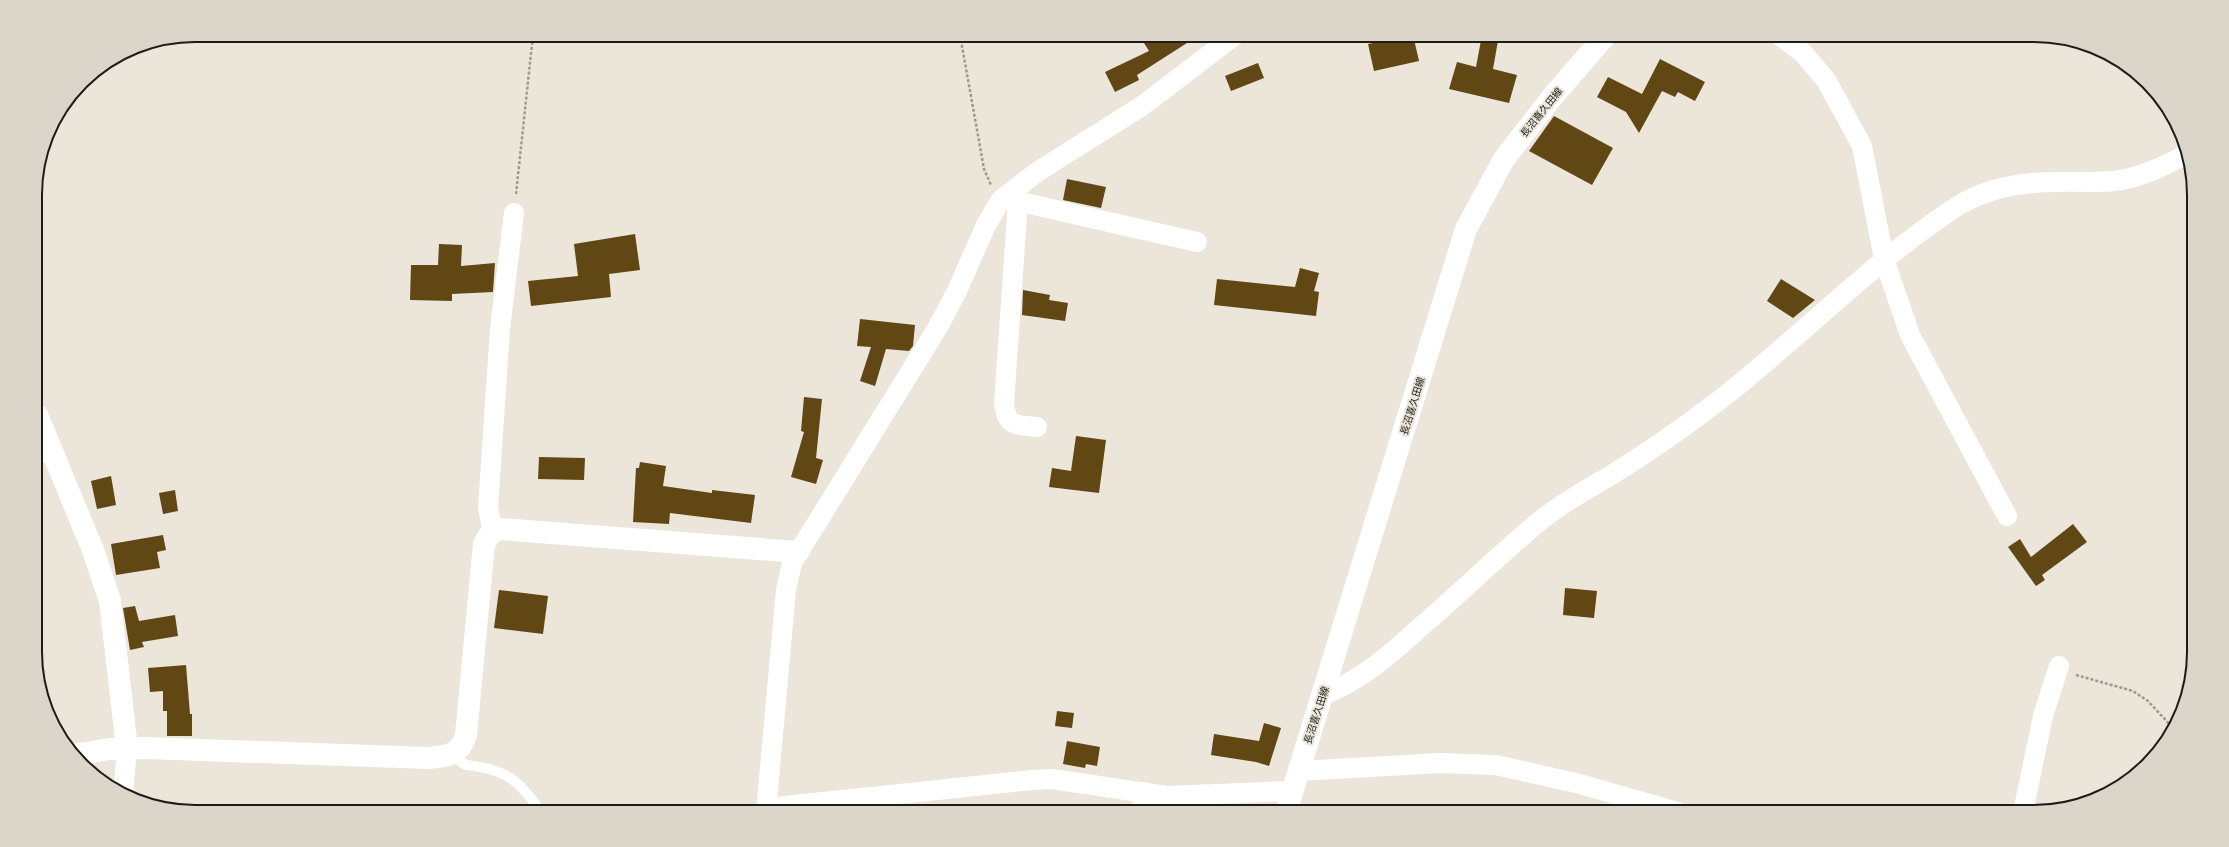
<svg xmlns="http://www.w3.org/2000/svg" width="2229" height="847" viewBox="0 0 2229 847" font-family="'Public Sans','Noto Sans JP',sans-serif">
<style>
.building{fill:#614713}
.lines{fill:none;stroke-linecap:round;stroke-linejoin:round}
.path{stroke:#9e9991;stroke-width:2.5;stroke-dasharray:3 2;stroke-linecap:butt}
.lane{stroke:#fff;stroke-width:10}
.street{stroke:#fff;stroke-width:20}
.secondary{stroke:#fff;stroke-width:22}
.primary{stroke:#fff;stroke-width:22}
.labels{text-anchor:middle;stroke-width:4;stroke-linejoin:round;paint-order:stroke}
.street-label{font-size:10px;fill:#1e1c18;stroke:#ece5da}
.rim{fill:none;stroke:#1e1c18;stroke-width:2}
</style>
<rect width="100%" height="100%" fill="#ece5da"/>
<g class="building">
<polygon points="1139,35 1187,35 1183,37 1187,43 1137,75 1139,80 1115,92 1105,72 1149,51"/>
<polygon points="1413,35 1419,61 1374,71 1368,44"/>
<polygon points="1482,35 1499,35 1493,69 1517,75 1509,103 1449,89 1457,62 1476,67"/>
<polygon points="1660,59 1705,82 1695,101 1678,92 1675,97 1662,91 1639,133 1626,112 1597,97 1608,77 1642,94"/>
<polygon points="1258,63 1264,78 1231,91 1225,76"/>
<polygon points="1554,116 1613,148 1592,185 1529,151"/>
<polygon points="1067,179 1106,187 1101,208 1063,200"/>
<polygon points="635,234 640,270 609,274 611,297 531,306 528,281 578,276 574,244"/>
<polygon points="439,244 462,245 461,266 495,263 493,292 452,294 452,301 410,300 411,265 438,265"/>
<polygon points="1300,268 1319,273 1314,291 1319,292 1316,316 1214,305 1217,279 1295,287"/>
<polygon points="1781,279 1815,300 1793,318 1767,301"/>
<polygon points="1023,290 1050,295 1049,300 1068,303 1065,321 1022,315"/>
<polygon points="860,319 915,325 913,346 909,351 886,349 875,386 860,381 871,347 857,346"/>
<polygon points="804,397 822,399 816,458 823,460 816,484 791,477 804,432 801,431"/>
<polygon points="1076,436 1106,440 1099,493 1049,487 1052,468 1071,471"/>
<polygon points="539,457 585,458 584,480 538,479"/>
<polygon points="640,462 666,466 663,486 712,493 712,490 755,495 751,523 670,513 669,524 633,522 636,468 639,468"/>
<polygon points="111,476 116,505 97,509 91,481"/>
<polygon points="175,490 178,511 163,514 159,493"/>
<polygon points="2073,524 2087,542 2042,575 2045,580 2036,586 2008,547 2020,539 2031,557"/>
<polygon points="163,535 166,550 157,552 160,568 116,575 111,544"/>
<polygon points="1565,588 1597,591 1594,618 1563,615"/>
<polygon points="499,590 548,596 543,634 494,628"/>
<polygon points="135,606 139,621 175,615 178,636 142,642 144,647 130,650 123,608"/>
<polygon points="186,665 190,714 192,714 192,736 167,736 167,711 163,711 163,691 150,692 148,668"/>
<polygon points="1057,711 1074,713 1072,728 1055,726"/>
<polygon points="1264,723 1281,728 1269,766 1256,762 1211,755 1214,734 1259,741"/>
<polygon points="1067,741 1100,747 1097,766 1086,764 1085,768 1063,764"/>
</g>
<g class="lines">
<g class="path">
<polyline points="960,35 984,169 991,185"/>
<polyline points="516,194 533,35"/>
<polyline points="2076,675 2133,691 2148,701 2173,728"/>
</g>
<g class="lane">
<path d="M456,753L461,762L466,765C506,769 519,780 541,812"/>
<polyline points="748,812 766,808"/>
</g>
<g class="street">
<polyline points="1779,35 1803,53 1826,80 1862,146 1884,259 1910,335 2007,516"/>
<polyline points="1008,194 1025,203 1197,242"/>
<path d="M1018,201L1004,403C1006,427 1017,425 1037,427"/>
<polyline points="37,453 52,452"/>
<polyline points="493,532 488,508 500,329 514,213"/>
<path d="M1323,695C1363,680 1394,651 1425,623C1462,591 1497,557 1535,525C1559,505 1586,490 1613,474C1649,452 1684,427 1717,402C1799,339 1869,264 1956,207C1986,188 2021,182 2056,182C2076,181 2095,183 2114,181C2140,178 2164,166 2187,154"/>
<polyline points="1298,771 1439,763 1496,765 1576,783 1678,812"/>
<polyline points="123,793 127,748"/>
<polyline points="766,808 1032,780 1052,779 1166,796 1291,791"/>
<polyline points="766,812 786,590 792,563 938,327 957,291 986,225 1001,200 1037,172 1142,106 1235,35"/>
<polyline points="1141,812 1145,792"/>
<polyline points="2023,812 2043,716 2059,666"/>
</g>
<g class="secondary">
<polyline points="37,415 93,550 110,601 127,748"/>
<path d="M73,755L109,749L146,748L428,758C449,756 459,756 466,735L484,544L490,534L500,529L798,552"/>
</g>
<polyline class="primary" points="1286,812 1466,229 1504,159 1553,96 1606,35"/>
</g>
<g class="labels">
<g class="street-label">
<text transform="translate(1541 112) rotate(-51)" y="4">長沼喜久田線</text>
<text transform="translate(1412 406) rotate(-73)" y="4">長沼喜久田線</text>
<text transform="translate(1316 715) rotate(-72)" y="4">長沼喜久田線</text>
</g>
</g>
<path d="M0 0H2229V847H0ZM195 42H2034A153 153 0 0 1 2187 195V652A153 153 0 0 1 2034 805H195A153 153 0 0 1 42 652V195A153 153 0 0 1 195 42Z" fill="#dcd5ca" fill-rule="evenodd"/>
<path class="rim" d="M195 42H2034A153 153 0 0 1 2187 195V652A153 153 0 0 1 2034 805H195A153 153 0 0 1 42 652V195A153 153 0 0 1 195 42Z"/>
</svg>
